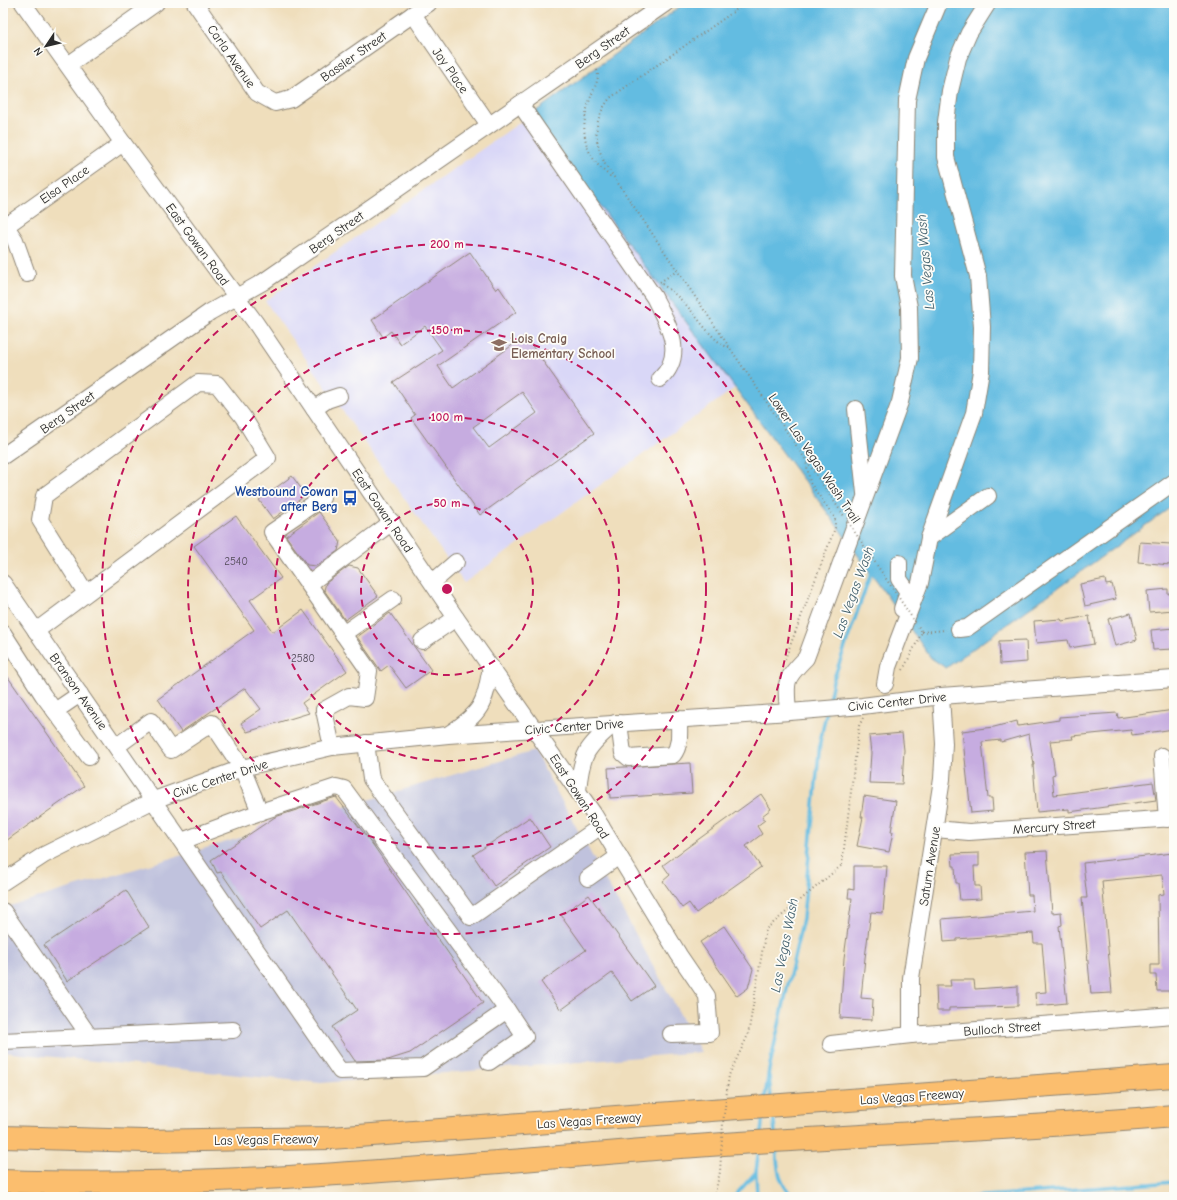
<svg xmlns="http://www.w3.org/2000/svg" width="1177" height="1200" viewBox="0 0 1177 1200" font-family="'Comic Neue',sans-serif">
<style>
.built{fill:#d9d7f7}
.industrial{fill:#c0c2dd}
.water{fill:#64bce1;stroke:#487486}
.lines{fill:none;stroke-linecap:round;stroke-linejoin:round}
.stream{stroke:#64bce1;stroke-width:3.5}
.building{fill:#c6ace0;fill-rule:evenodd}
.minor-casing{stroke:#8d8474;stroke-width:18}
.highway-casing{stroke:#8d8474;stroke-width:24}
.path{stroke:#8d8474;stroke-width:2;stroke-dasharray:1 3;stroke-linecap:butt}
.minor{stroke:#fff;stroke-width:16}
.highway{stroke:#fbbe6e;stroke-width:22}
.path-bridge{stroke:#8d8474;stroke-width:2;stroke-dasharray:1 3;stroke-linecap:butt}
.ring{fill:none;stroke:#c2185b;stroke-width:2;stroke-dasharray:7 5}
.labels{text-anchor:middle;stroke-width:3.5;stroke-linejoin:round;paint-order:stroke}
.number-label{font-size:11px;fill:#524b58}
.street-label{font-size:13px;fill:#2b2b2b;stroke:#fdfcf7}
.education-label{font-size:13px;font-weight:bold;fill:#785e54;stroke:#fdfcf7;text-anchor:start}
.transit-label{font-size:13px;font-weight:bold;fill:#164399;stroke:#fdfcf7;text-anchor:end}
.water-label{font-size:14px;font-style:italic;fill:#3f5e6b;stroke:#fdfcf7}
.centre{fill:#c2185b;stroke:#fdfcf7;stroke-width:2}
.ring-label{font-size:12px;text-anchor:middle;font-weight:bold;fill:#c2185b;stroke:#fdfcf7;stroke-width:3.5;stroke-linejoin:round;paint-order:stroke}
</style>
<rect width="100%" height="100%" fill="#fdfcf7"/>
<filter id="ink" filterUnits="userSpaceOnUse"><feTurbulence type="fractalNoise" baseFrequency=".025" numOctaves="2"/><feDisplacementMap in="SourceGraphic" scale="8" xChannelSelector="R" yChannelSelector="G"/><feConvolveMatrix kernelMatrix="1 2 1 2 8 2 1 2 1" color-interpolation-filters="sRGB"/></filter>
<filter id="wash" filterUnits="userSpaceOnUse"><feTurbulence type="fractalNoise" baseFrequency=".012" numOctaves="4" result="noise"/><feDisplacementMap in="SourceGraphic" scale="16" xChannelSelector="R" yChannelSelector="G"/><feGaussianBlur stdDeviation="0.9" result="paint"/><feColorMatrix in="noise" values="0 0 0 0 0 0 0 0 0 0 0 0 0 0 0 0 0 1.4 0 .05"/><feComposite in="paint" operator="in"/></filter>
<g filter="url(#wash)">
<rect width="100%" height="100%" fill="#efdebc"/>
<polygon class="built" points="532,114 735,388 464,583 265,301"/>
<polygon class="industrial" points="534,751 701,1052 321,1083 3,1052 3,908"/>
<polygon class="water" points="685,3 1174,3 1174,505 946,668 931,658 830,516 532,114"/>
<g class="lines">
<g class="stream">
<polyline points="828,704 833,681 872,570"/>
<polyline points="769,1076 771,1098"/>
<polyline points="765,1098 769,1069 803,918 820,742 826,714"/>
<polyline points="773,1112 775,1133"/>
<polyline points="761,1134 763,1113"/>
<path d="M776,1148C778,1169 777,1182 794,1197"/>
<polyline points="734,1197 756,1172"/>
<polyline points="757,1197 756,1172 759,1148"/>
<polyline points="972,1197 1174,1182"/>
</g>
</g>
<g id="blocks">
<g class="building">
<path d="M470,252L496,290L499,287L516,312L438,366L453,388L525,336L594,433L480,515L411,418L415,415L393,382L442,350L425,326L400,344L391,331L383,337L372,320ZM522,392L537,413L489,448L473,427Z"/>
<polygon points="292,476 306,495 273,519 259,500"/>
<polygon points="319,512 340,541 338,551 316,566 307,565 286,536"/>
<polygon points="236,516 281,578 250,600 273,632 303,610 347,671 302,703 309,713 247,732 241,723 261,709 245,688 181,732 158,699 254,630 194,546"/>
<polygon points="1140,542 1171,544 1170,565 1138,562"/>
<polygon points="349,566 358,568 378,596 345,620 324,590 326,583"/>
<polygon points="1105,579 1106,585 1112,584 1116,599 1085,606 1080,584"/>
<polygon points="1168,589 1168,594 1174,593 1174,610 1149,612 1147,591"/>
<polygon points="390,613 431,670 406,688 389,665 381,671 357,637"/>
<polygon points="1131,613 1137,640 1115,646 1108,619"/>
<polygon points="1089,616 1094,644 1070,648 1068,640 1036,643 1034,621 1061,619 1062,621"/>
<polygon points="1174,628 1174,649 1153,650 1151,630"/>
<polygon points="1026,640 1027,662 1000,664 999,641"/>
<polygon points="3,670 84,786 3,843"/>
<polygon points="1174,710 1174,729 1132,735 1131,730 1072,736 1073,739 1050,741 1055,774 1052,775 1054,795 1153,782 1156,800 1069,812 1069,809 1037,812 1033,765 1034,765 1029,734 1001,742 1001,740 982,742 988,798 992,798 993,811 971,813 962,731 994,727 1017,721 1018,726 1059,720 1059,717 1117,713 1118,718"/>
<polygon points="902,733 904,750 902,784 869,783 871,753 869,736"/>
<polygon points="690,763 692,793 610,798 608,768"/>
<polygon points="761,794 771,809 762,816 765,820 757,826 762,834 746,846 761,867 696,913 689,903 682,908 663,881 670,875 663,865"/>
<polygon points="864,796 896,801 891,832 893,832 889,852 857,846 863,817 861,817"/>
<polygon points="336,797 373,845 483,1003 410,1053 388,1060 355,1061 332,1027 357,1010 288,910 260,929 221,872 217,873 211,860 275,817"/>
<polygon points="530,817 550,847 494,886 473,855"/>
<polygon points="1047,851 1052,913 1061,912 1062,925 1059,926 1067,1003 1036,1006 1035,993 1046,992 1042,943 1034,943 1033,933 957,939 957,941 944,942 942,919 1033,911 1032,895 1028,895 1025,852"/>
<polygon points="979,853 979,866 974,866 975,886 980,886 981,899 960,900 958,883 956,883 955,866 953,866 952,854"/>
<polygon points="1173,853 1174,991 1157,991 1156,975 1151,975 1151,965 1159,965 1158,895 1164,894 1162,875 1102,881 1112,993 1091,994 1082,898 1087,898 1083,863"/>
<polygon points="854,866 887,866 883,913 871,912 865,958 861,998 873,999 872,1020 840,1018 844,958 852,898 848,898 849,889 854,890"/>
<polygon points="126,890 149,927 67,981 44,945"/>
<polygon points="589,895 654,986 632,1001 612,973 561,1010 541,982 586,950 561,915"/>
<polygon points="724,926 753,969 748,988 737,996 700,942"/>
<polygon points="950,980 974,980 975,989 1018,986 1018,1006 949,1008 949,1011 937,1011 936,986 951,986"/>
</g>
</g>
</g>
<g filter="url(#ink)">
<use href="#blocks" fill-opacity="0" stroke="#8d8474" stroke-width="1"/>
<g class="lines">
<g class="minor-casing">
<g id="minor">
<polyline points="23,3 123,143 255,322 456,618 593,813 679,955 707,996 710,1033 671,1034"/>
<polyline points="195,3 257,93 275,103 291,99 429,3"/>
<polyline points="413,14 489,125"/>
<polyline points="68,65 156,3"/>
<path d="M520,104L654,297C667,323 687,354 660,379"/>
<polyline points="3,222 15,240 27,274"/>
<polyline points="6,226 123,143"/>
<polyline points="314,409 327,400 339,396"/>
<polyline points="856,409 865,493"/>
<polyline points="3,456 210,312 263,282 666,3"/>
<polyline points="322,498 272,532 369,671 365,698 349,696 324,710 332,747"/>
<polyline points="929,538 988,496"/>
<polyline points="899,563 899,579 908,592 902,609"/>
<polyline points="433,582 456,562"/>
<polyline points="3,583 340,1071 423,1068 507,1010 344,789 336,787 260,812 242,768 212,723 171,750 151,721 117,746"/>
<polyline points="309,584 392,522"/>
<polyline points="959,629 967,628 1174,482"/>
<polyline points="36,631 268,458 243,417 217,384 198,383 44,496 40,520 86,593"/>
<polyline points="3,633 43,695 89,757"/>
<polyline points="343,634 393,599"/>
<polyline points="422,641 456,618"/>
<polyline points="885,684 888,667 920,583 929,538 974,413 981,371 982,327 978,276 946,157 946,122 950,91 958,58 969,33 988,3"/>
<polyline points="55,711 80,694"/>
<path d="M788,712C786,681 783,681 806,658L900,402L910,358L909,307L903,276L907,100L916,58L939,3"/>
<path d="M619,723L623,753L629,758L673,755C681,745 679,732 679,719"/>
<path d="M449,734C482,712 484,706 491,667"/>
<polyline points="366,743 371,779 471,917 601,826"/>
<polyline points="1162,756 1167,819"/>
<path d="M578,791C581,755 586,747 615,723"/>
<polyline points="935,829 969,832 1174,818"/>
<polyline points="182,841 260,812"/>
<polyline points="588,878 619,856"/>
<polyline points="3,882 44,855 154,800 242,768 332,747 448,735 790,712 862,706 941,696 1174,679"/>
<polyline points="3,911 90,1037"/>
<polyline points="911,1035 911,978 942,779 944,744 941,696"/>
<polyline points="3,1041 233,1030"/>
<polyline points="831,1044 911,1035 1174,1015"/>
<polyline points="489,1062 525,1037 507,1010"/>
</g>
</g>
<g class="highway-casing">
<g id="highway">
<polyline points="3,1137 144,1141 331,1138 1174,1076"/>
<path d="M3,1181C229,1189 455,1165 680,1147C844,1135 1010,1130 1174,1116"/>
</g>
</g>
<g class="path">
<path d="M746,3L610,98C592,121 594,140 605,164L844,516"/>
<path d="M597,70C600,78 595,86 592,94C579,126 581,154 610,176H613"/>
<polyline points="660,282 677,271"/>
<path d="M662,284C671,291 679,297 686,305C696,315 716,346 729,347"/>
<polyline points="922,632 946,630"/>
<polyline points="785,659 835,528 835,518 810,483 806,461"/>
<polyline points="903,670 922,632 918,626"/>
<polyline points="842,865 859,726 863,718"/>
</g>
<use href="#minor" class="minor"/>
<use href="#highway" class="highway"/>
<g class="path-bridge">
<polyline points="848,522 913,619"/>
<polyline points="714,1197 720,1172 723,1123 729,1075 748,1035 766,929 842,865"/>
</g>
</g>
</g>
<g class="ring">
<circle cx="447" cy="589" r="86"/>
<circle cx="447" cy="589" r="172"/>
<circle cx="447" cy="589" r="259"/>
<circle cx="447" cy="589" r="345"/>
</g>
<defs>
<g id="school-bare" transform="scale(1.2)"><path d="M0-5L7-2L0 1L-7-2ZM-4 1L0 2.5L4 1V4Q0 6-4 4Z" fill="#8d6e63" stroke="#fdfcf7" stroke-width="2.5" paint-order="stroke"/></g>
<g id="bus-bare" transform="scale(1.2)"><path d="M-5-6H5V4H4V6H2V4H-2V6H-4V4H-5ZM-3.5-4V0h7V-4ZM-3.5 1.2v1.5H-2V1.2ZM2 1.2v1.5H3.5V1.2Z" fill="#1a4fb4" stroke="#fdfcf7" stroke-width="2.5" paint-order="stroke"/></g>
</defs>
<g fill-rule="evenodd">
<use href="#school-bare" x="499" y="345"/>
<use href="#bus-bare" x="350" y="498"/>
</g>
<g class="labels">
<g class="number-label">
<text x="236" y="565">2540</text>
<text x="303" y="662">2580</text>
</g>
<g class="street-label">
<text transform="translate(602 47) rotate(-35)" y="5">Berg Street</text>
<text transform="translate(232 56) rotate(55)" y="5">Carla Avenue</text>
<text transform="translate(353 56) rotate(-35)" y="5">Bassler Street</text>
<text transform="translate(451 70) rotate(55)" y="5">Jay Place</text>
<text transform="translate(64 184) rotate(-35)" y="5">Elsa Place</text>
<text transform="translate(336 232) rotate(-35)" y="5">Berg Street</text>
<text transform="translate(198 244) rotate(54)" y="5">East Gowan Road</text>
<text transform="translate(67 412) rotate(-35)" y="5">Berg Street</text>
<text transform="translate(815 458) rotate(56)" y="5">Lower Las Vegas Wash Trail</text>
<text transform="translate(383 510) rotate(56)" y="5">East Gowan Road</text>
<text transform="translate(79 691) rotate(55)" y="5">Branson Avenue</text>
<text transform="translate(897 701) rotate(-6)" y="5">Civic Center Drive</text>
<text transform="translate(574 726) rotate(-4)" y="5">Civic Center Drive</text>
<text transform="translate(220 778) rotate(-18)" y="5">Civic Center Drive</text>
<text transform="translate(580 796) rotate(57)" y="5">East Gowan Road</text>
<text transform="translate(1054 826) rotate(-4)" y="5">Mercury Street</text>
<text transform="translate(929 866) rotate(-81)" y="5">Saturn Avenue</text>
<text transform="translate(1002 1028) rotate(-4)" y="5">Bulloch Street</text>
<text transform="translate(912 1096) rotate(-4)" y="5">Las Vegas Freeway</text>
<text transform="translate(589 1120) rotate(-4)" y="5">Las Vegas Freeway</text>
<text transform="translate(266 1139) rotate(-1)" y="5">Las Vegas Freeway</text>
</g>
<g class="education-label">
<text x="511" y="343">Lois Craig<tspan x="511" dy="15">Elementary School</tspan></text>
</g>
<g class="transit-label">
<text x="338" y="496">Westbound Gowan<tspan x="338" dy="15">after Berg</tspan></text>
</g>
<g class="water-label">
<text transform="translate(925 262) rotate(-95)" y="5">Las Vegas Wash</text>
<text transform="translate(853 592) rotate(-70)" y="5">Las Vegas Wash</text>
<text transform="translate(784 945) rotate(-79)" y="5">Las Vegas Wash</text>
</g>
</g>
<circle cx="447" cy="589" r="6" class="centre"/>
<g class="ring-label">
<text x="447" y="248">200 m</text>
<text x="447" y="334">150 m</text>
<text x="447" y="421">100 m</text>
<text x="447" y="507">50 m</text>
</g>
<rect width="1177" height="1200" fill="none" stroke="#fdfcf7" stroke-width="16"/>
<g transform="translate(46 46) rotate(235)" stroke="#fdfcf7" stroke-width="3" paint-order="stroke">
<path d="M0-3L7 15L0 10L-7 15Z" fill="#2b2b2b"/>
<text y="-6" font-size="11" font-weight="bold" text-anchor="middle" fill="#2b2b2b">N</text>
</g>
</svg>
